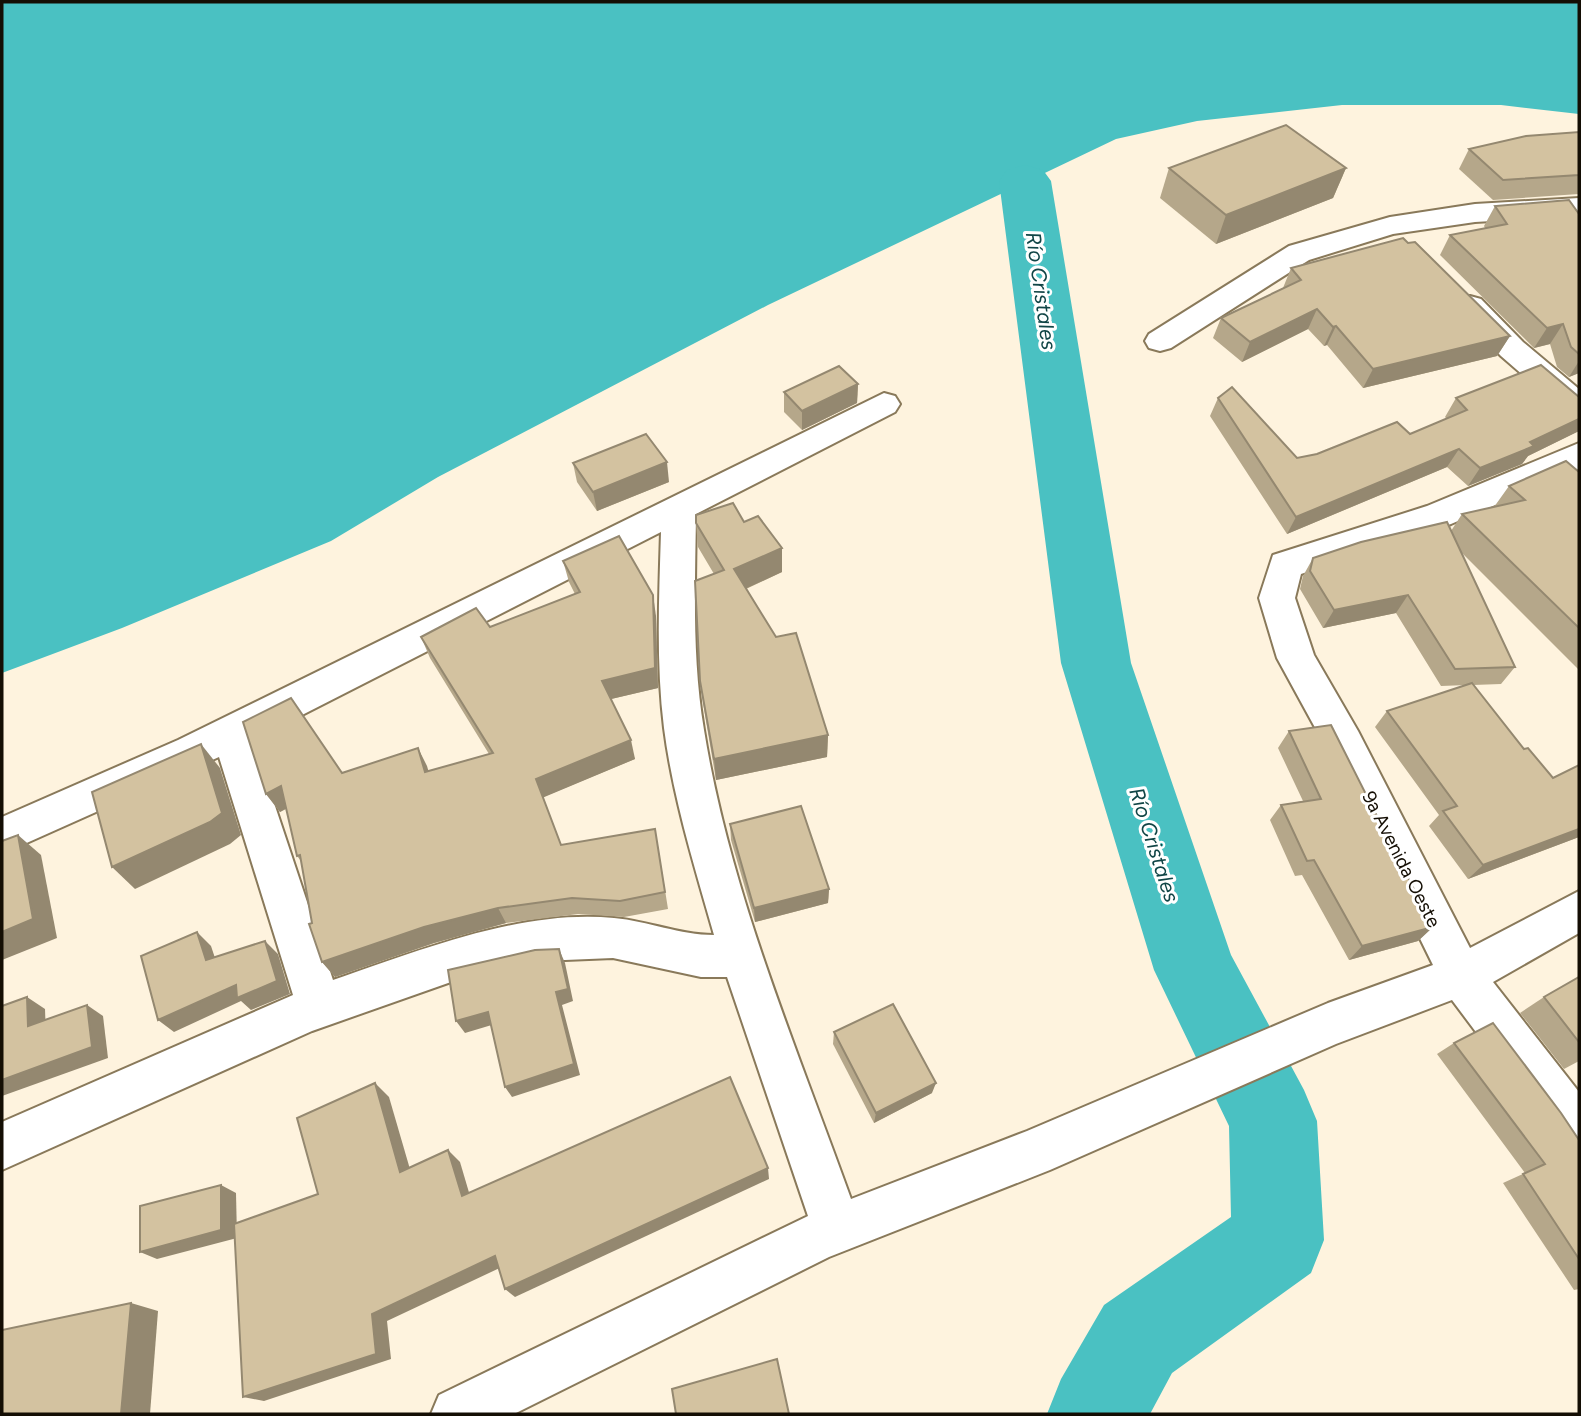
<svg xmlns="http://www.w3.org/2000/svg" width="1581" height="1416" viewBox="0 0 1581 1416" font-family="Figtree,sans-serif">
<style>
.water{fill:#4ac1c2}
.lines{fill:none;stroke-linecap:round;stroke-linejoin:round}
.river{fill:#4ac1c2;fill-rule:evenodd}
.minor-casing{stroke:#89795a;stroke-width:4}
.minor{fill:#fff;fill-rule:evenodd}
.wall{fill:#b5a78a}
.shaded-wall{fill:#948870}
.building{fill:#d3c2a0;stroke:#948870;stroke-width:2}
.labels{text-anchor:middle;stroke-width:6;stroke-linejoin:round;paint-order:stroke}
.street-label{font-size:19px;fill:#140e04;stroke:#fff}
.water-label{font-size:21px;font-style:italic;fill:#104546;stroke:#fff}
</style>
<rect width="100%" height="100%" fill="#fef3de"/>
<polygon class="water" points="2,2 1579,2 1579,114 1501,105 1342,105 1197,121 1116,139 768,305 438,477 331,541 122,628 2,673"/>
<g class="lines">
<polygon class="river" points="1025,165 1043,170 1051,181 1131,663 1231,955 1304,1090 1317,1121 1324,1240 1311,1273 1172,1373 1150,1414 1047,1414 1061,1379 1104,1305 1231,1217 1229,1126 1154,970 1061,663 999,181 1007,170"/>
<g class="minor-casing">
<g id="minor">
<polygon points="1579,198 1579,216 1475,222 1393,234 1309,260 1171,348 1160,351 1149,348 1145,341 1149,334 1289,246 1390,217 1475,204"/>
<polygon points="1470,296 1481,299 1523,342 1579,389 1579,417 1568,414 1501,356 1459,313 1455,306 1459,299"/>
<path d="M884,393L895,396L900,404L895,412L696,514C695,586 692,659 704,730C730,892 796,1046 851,1199L1027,1131L1328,1003L1433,965L1330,755L1277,658L1259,598L1273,555L1427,506L1579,443V469L1451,524L1301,574L1295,598L1314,655L1358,731L1470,948L1579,891V933L1493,982L1579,1092V1153L1562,1147L1452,1000L1336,1044L1050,1170L829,1257L514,1414H431L439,1395L808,1216L727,977H701L613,958L541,961L468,976L312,1031L2,1170V1122L293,995L219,757L2,854V817L178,740ZM661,532C659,598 656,663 664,728C673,798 695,868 714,935C680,935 648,921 614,918C520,909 419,951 333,980L253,740Z"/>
</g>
</g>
<use href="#minor" class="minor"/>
</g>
<g class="wall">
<polygon points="1579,132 1579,194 1493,200 1459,169 1469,149"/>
<polygon points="1169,168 1346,168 1333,198 1216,244 1160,198"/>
<polygon points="1495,206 1579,214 1579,373 1569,377 1557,367 1550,344 1534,348 1440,255 1450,235 1485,228 1484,226"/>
<polygon points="1291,268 1510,336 1497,356 1363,388 1327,345 1324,346 1308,329 1242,362 1213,338 1221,318 1283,288"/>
<polygon points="858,384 857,403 802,430 784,412 784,392"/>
<polygon points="1579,397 1579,431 1528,456 1522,464 1468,486 1447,467 1287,534 1210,416 1218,398 1297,458 1410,434 1447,419 1445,417 1456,398"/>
<polygon points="573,463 669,482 597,511 577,482"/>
<polygon points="1579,472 1579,670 1461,552 1515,667 1501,684 1473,685 1579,837 1468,879 1429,826 1439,815 1375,727 1387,711 1467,685 1441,686 1396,613 1323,628 1300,589 1303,576 1313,558 1451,531 1462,514 1494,507 1509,486"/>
<polygon points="744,522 782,572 746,589 776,637 828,735 827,757 716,780 703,703 700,681 714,574 698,547 696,523"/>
<polygon points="563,561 656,616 658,688 611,699 635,759 543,797 561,845 658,846 668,909 624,917 578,914 506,923 434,943 335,977 322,962 312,923 301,861 297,856 286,809 280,812 266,794 342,773 418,748 428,771 489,754 430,658 421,637 490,627 575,594 569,582"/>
<polygon points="1289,731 1433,927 1418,941 1349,960 1302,875 1295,876 1270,820 1281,805 1303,801 1278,748"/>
<polygon points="730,824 829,889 828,903 755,922 731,840"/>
<polygon points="1579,977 1579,1061 1564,1069 1520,1013 1544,997"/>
<polygon points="834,1032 932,1093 874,1123 833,1044"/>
<polygon points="1454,1043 1579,1140 1579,1289 1574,1290 1503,1183 1525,1173 1437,1054"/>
</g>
<g class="shaded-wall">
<polygon points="1346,168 1333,198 1216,244 1226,215"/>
<polygon points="1317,309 1308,329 1242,362 1250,342"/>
<polygon points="1563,324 1550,344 1534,348 1547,328"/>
<polygon points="1336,326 1327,345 1324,346 1333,327"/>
<polygon points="1510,336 1497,356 1363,388 1373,369"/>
<polygon points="1579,361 1579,373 1569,377"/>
<polygon points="858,384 857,403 802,430 802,411"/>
<polygon points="1579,419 1579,431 1528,456 1522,464 1468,486 1480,468 1530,442"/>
<polygon points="1459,449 1447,467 1287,534 1296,517"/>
<polygon points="667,462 669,482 597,511 593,492"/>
<polygon points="782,548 782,572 736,593 734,569"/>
<polygon points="653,595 656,616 658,688 607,700 602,681"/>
<polygon points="1408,595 1396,613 1323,628 1334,610"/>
<polygon points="828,735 827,757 716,780 714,759"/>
<polygon points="631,740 635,759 542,798 536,779"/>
<polygon points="201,744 220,768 241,835 230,844 135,889 112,867"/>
<polygon points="418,748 427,766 434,790 425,772"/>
<polygon points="281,786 294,804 280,812 266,794"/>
<polygon points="1579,829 1579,837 1468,879 1483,865"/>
<polygon points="18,835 41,855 57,938 2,960 2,932"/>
<polygon points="829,889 828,903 755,922 754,908"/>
<polygon points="498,908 506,923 434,943 335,977 322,962 424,927"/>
<polygon points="1433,927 1418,941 1349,960 1362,946"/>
<polygon points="197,932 211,946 220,973 206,960"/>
<polygon points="265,941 278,954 290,994 251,1010 241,1001 174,1032 158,1020"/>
<polygon points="559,949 565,963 573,1001 562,1005 580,1075 512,1097 505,1087 556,992"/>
<polygon points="27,997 45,1009 46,1037 28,1026"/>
<polygon points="87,1005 103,1016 108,1058 2,1096 2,1080"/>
<polygon points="488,1012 495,1024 465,1033 456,1021"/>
<polygon points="375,1083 389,1097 414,1183 400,1172"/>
<polygon points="936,1083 932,1093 874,1123 876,1113"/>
<polygon points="448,1150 460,1162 473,1206 462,1196"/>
<polygon points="768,1168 769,1179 515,1297 505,1289"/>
<polygon points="221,1185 236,1193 237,1238 157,1259 140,1252"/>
<polygon points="495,1256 506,1265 387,1321 391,1359 264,1401 243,1397 372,1314"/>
<polygon points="131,1303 158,1311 150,1414 121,1414"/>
</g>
<g class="building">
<polygon points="1286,125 1346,168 1226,215 1169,168"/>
<polygon points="1579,132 1579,175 1503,180 1469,149 1526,136"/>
<polygon points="1569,200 1579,214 1579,354 1571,347 1563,324 1547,328 1450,235 1507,224 1495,206"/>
<polygon points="1403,238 1408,243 1415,242 1510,336 1373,369 1336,326 1333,327 1317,309 1250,342 1221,318 1301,280 1291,268"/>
<polygon points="1541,365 1579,397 1579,419 1530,442 1534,446 1480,468 1459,449 1296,517 1218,398 1232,387 1297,458 1317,454 1397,422 1410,434 1467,410 1456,398"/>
<polygon points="839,366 858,384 802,411 784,392"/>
<polygon points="646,434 667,462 593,492 573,463"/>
<polygon points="1566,461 1579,472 1579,628 1462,514 1525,500 1509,486"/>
<polygon points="733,503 744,522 758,516 782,548 734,569 776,637 796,633 828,735 714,759 700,681 695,581 724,570 696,523 696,515"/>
<polygon points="1447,522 1515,667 1455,669 1408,595 1334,610 1310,571 1313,558 1361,542"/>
<polygon points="619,536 653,595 655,668 602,681 631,740 536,779 561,845 655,829 665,892 620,901 572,898 498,908 424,927 322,962 309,924 312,923 300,855 297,856 281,786 266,794 243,722 291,698 342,773 418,748 425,772 493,753 421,637 476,608 490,627 580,592 563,561"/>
<polygon points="1472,683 1524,749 1528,748 1553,778 1579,765 1579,829 1483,865 1443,811 1457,806 1387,711"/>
<polygon points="1331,725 1433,927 1362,946 1314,860 1307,861 1281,805 1321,799 1289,731"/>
<polygon points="201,744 222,813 210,822 112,867 92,792"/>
<polygon points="801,806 829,889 754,908 730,824"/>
<polygon points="18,835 33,919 2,932 2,841"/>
<polygon points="197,932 206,960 265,941 277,981 237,998 236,985 158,1020 141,956"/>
<polygon points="559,949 568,989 556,992 574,1064 505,1087 488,1012 456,1021 448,970 535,950"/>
<polygon points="1579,977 1579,1042 1544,997"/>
<polygon points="27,997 28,1026 87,1005 92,1047 2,1080 2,1006"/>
<polygon points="893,1004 936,1083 876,1113 834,1032"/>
<polygon points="1493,1023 1561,1113 1579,1140 1579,1259 1523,1174 1545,1164 1454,1043"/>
<polygon points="730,1077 768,1168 505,1289 495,1256 372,1314 376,1354 243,1397 234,1224 318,1194 297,1118 375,1083 400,1172 448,1150 462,1196"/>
<polygon points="221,1185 221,1230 140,1252 140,1206"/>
<polygon points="131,1303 121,1414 2,1414 2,1330"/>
<polygon points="777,1359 789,1414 676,1414 672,1389"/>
</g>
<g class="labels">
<g class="street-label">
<text transform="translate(1402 859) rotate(63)" y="7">9a Avenida Oeste</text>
</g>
<g class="water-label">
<text transform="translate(1041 291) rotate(82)" y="7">Río Cristales</text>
<text transform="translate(1154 845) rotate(72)" y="7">Río Cristales</text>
</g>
</g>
<rect width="1581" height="1416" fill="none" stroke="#140e04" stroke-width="7"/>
</svg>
